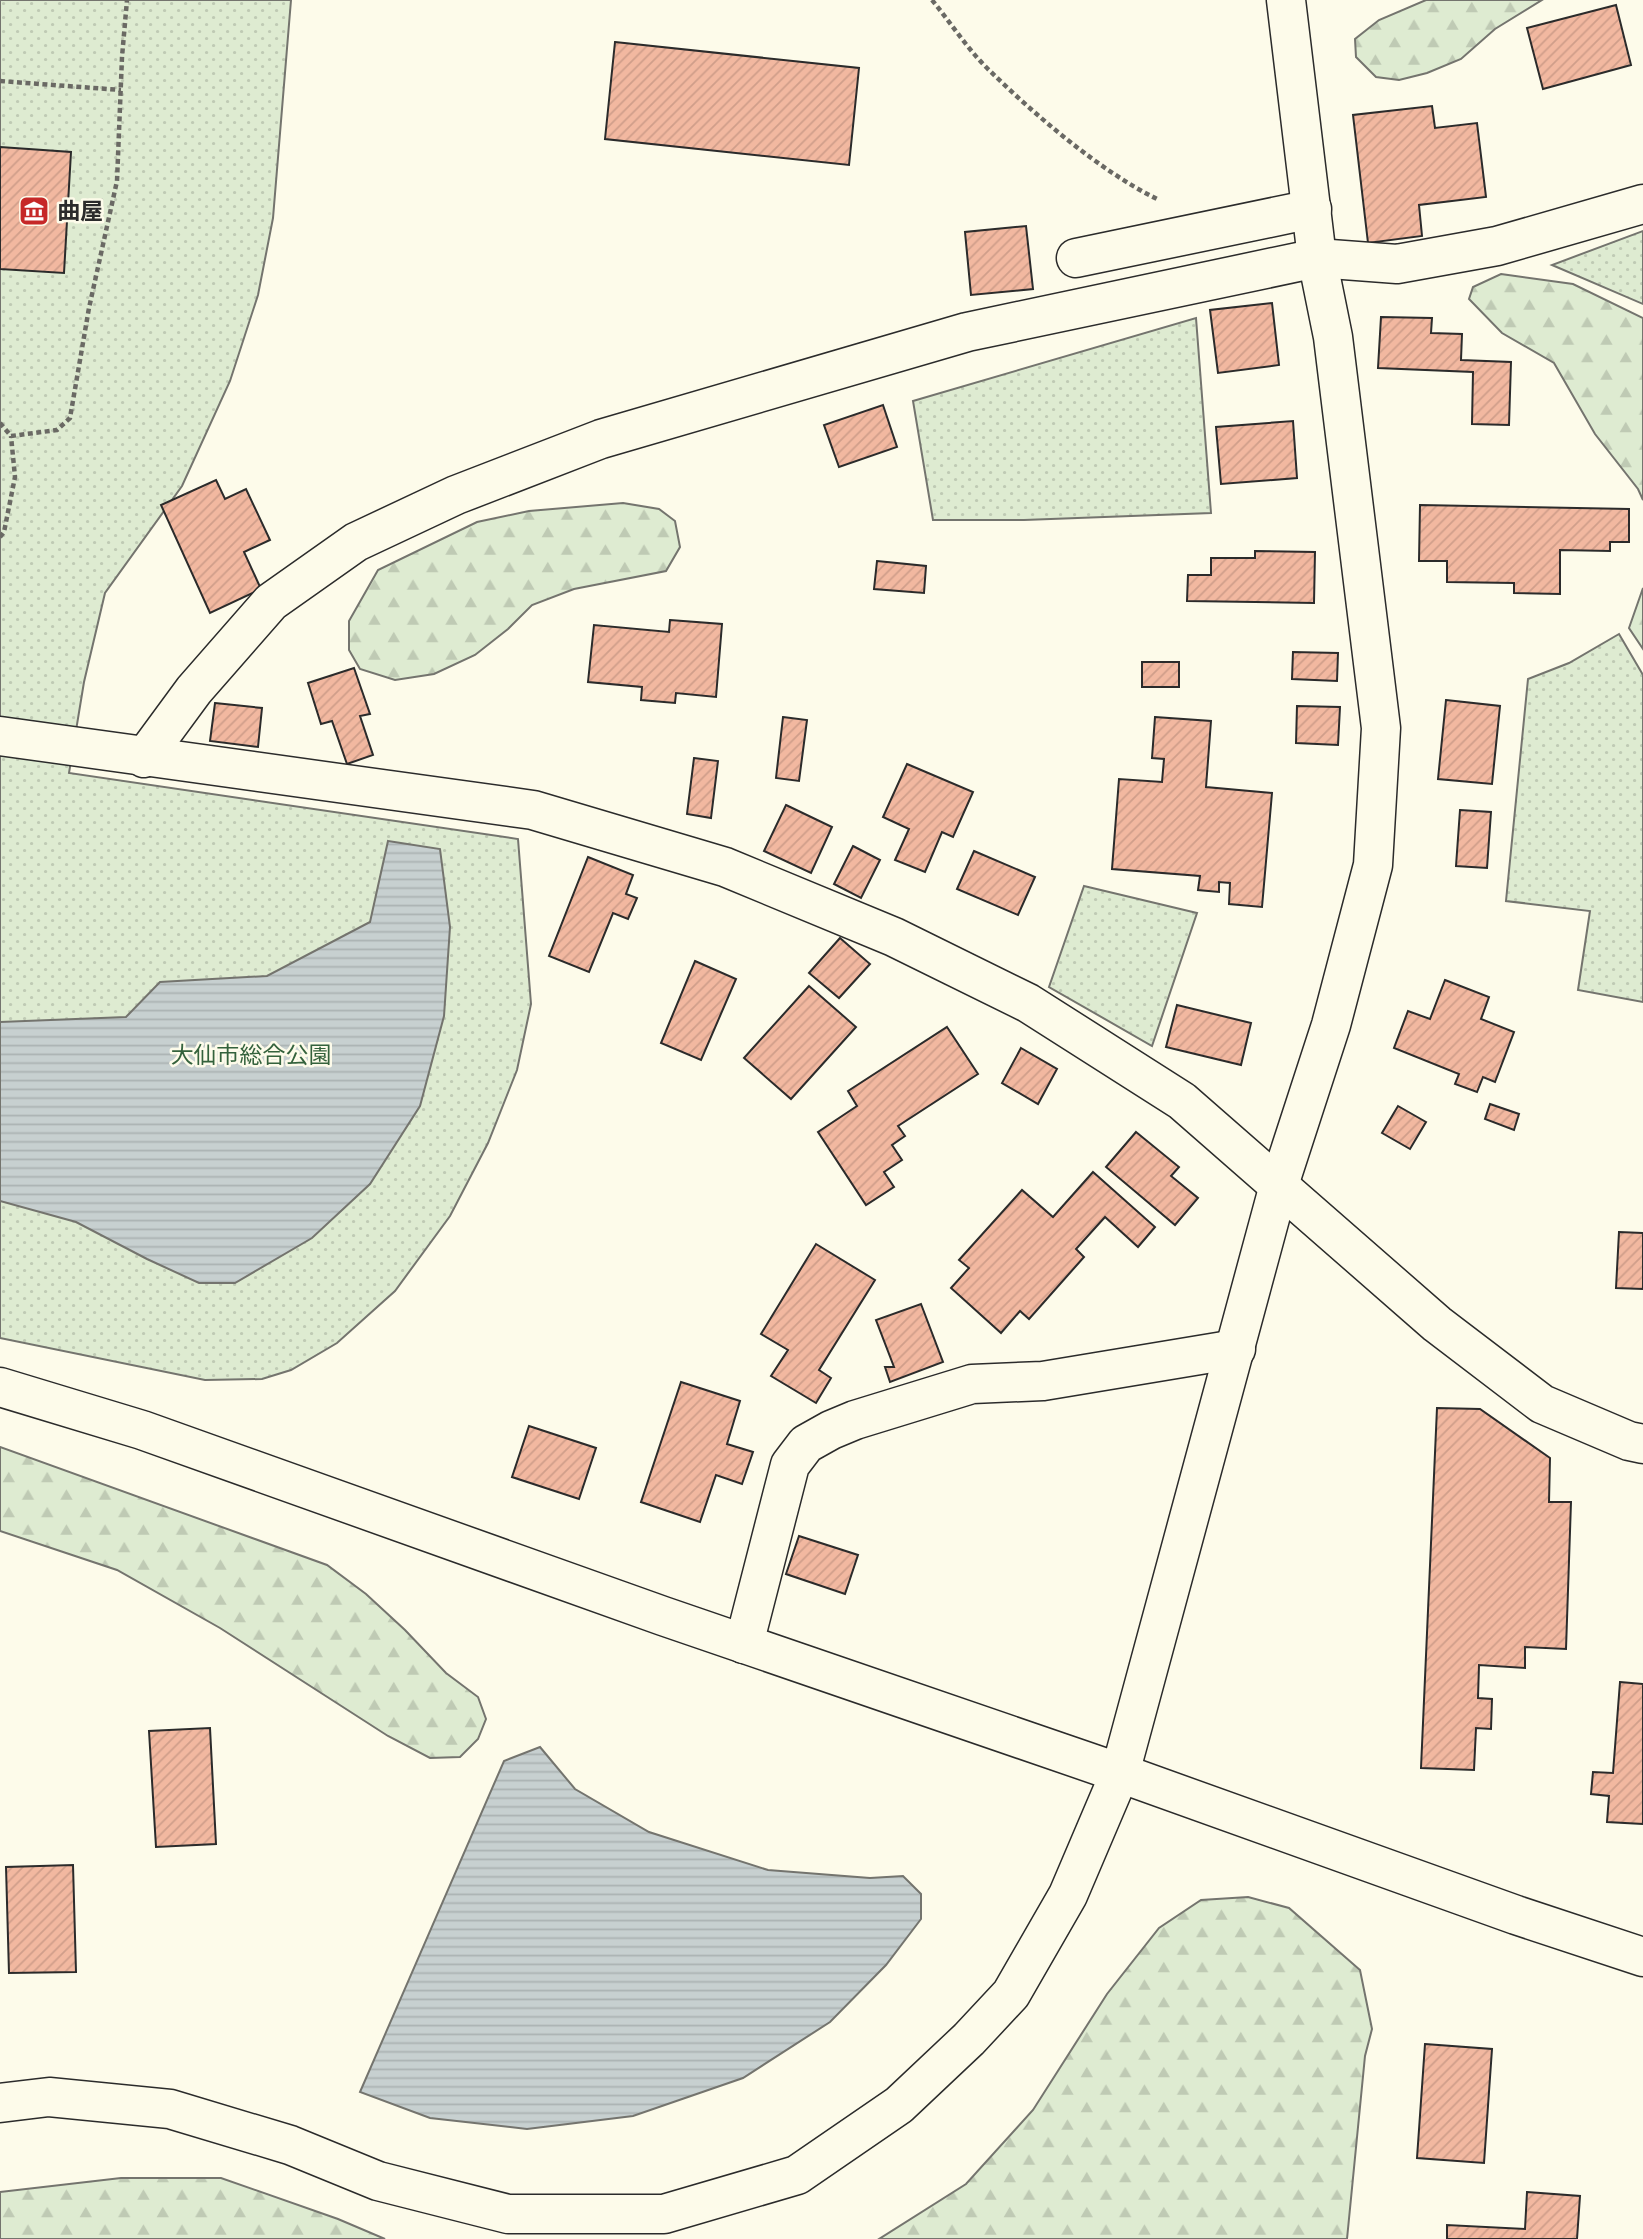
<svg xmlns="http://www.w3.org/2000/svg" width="1643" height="2239" viewBox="0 0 1643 2239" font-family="'Roboto Condensed','Noto Sans JP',sans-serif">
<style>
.green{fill:url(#green-dots);stroke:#74746e;stroke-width:2}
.forest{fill:url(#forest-firs);stroke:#74746e;stroke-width:2}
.water{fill:url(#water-rules);stroke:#74746e;stroke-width:2}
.building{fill:url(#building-hatch);stroke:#2b2b2b;stroke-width:2}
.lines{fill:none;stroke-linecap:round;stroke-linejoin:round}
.street-casing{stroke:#2b2b2b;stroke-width:41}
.secondary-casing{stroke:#2b2b2b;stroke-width:41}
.path{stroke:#6a6964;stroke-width:4.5;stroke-dasharray:5 3.5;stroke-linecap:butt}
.street{stroke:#fdfbea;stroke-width:38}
.secondary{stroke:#fdfbea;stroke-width:38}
.labels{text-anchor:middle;stroke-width:5;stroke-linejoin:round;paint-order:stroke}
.poi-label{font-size:23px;font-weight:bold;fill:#2b2b2b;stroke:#fdfbea;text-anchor:start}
.park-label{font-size:23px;fill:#34623c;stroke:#fdfbea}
</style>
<defs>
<pattern id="green-dots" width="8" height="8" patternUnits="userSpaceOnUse" patternTransform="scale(1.75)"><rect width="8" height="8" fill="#deebd1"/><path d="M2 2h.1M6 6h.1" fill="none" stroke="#bfcab4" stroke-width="1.8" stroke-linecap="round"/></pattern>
<pattern id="forest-firs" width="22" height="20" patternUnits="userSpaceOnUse" patternTransform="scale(1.75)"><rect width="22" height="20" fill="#deebd1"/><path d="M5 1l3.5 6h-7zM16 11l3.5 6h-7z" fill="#bfcab4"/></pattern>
<pattern id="water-rules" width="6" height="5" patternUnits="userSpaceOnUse" patternTransform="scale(1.75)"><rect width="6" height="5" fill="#c7d0d0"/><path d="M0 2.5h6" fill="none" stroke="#abb3b3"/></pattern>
<pattern id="building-hatch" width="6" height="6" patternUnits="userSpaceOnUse" patternTransform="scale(1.75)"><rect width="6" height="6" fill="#f2b8a0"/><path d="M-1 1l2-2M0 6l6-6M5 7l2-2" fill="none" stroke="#d09e8a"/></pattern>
</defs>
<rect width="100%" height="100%" fill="#fdfbea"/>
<g class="green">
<polygon points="0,0 291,0 273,218 258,295 230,381 182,486 105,593 84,682 69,773 518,839 531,1004 517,1070 488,1143 450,1216 395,1291 337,1343 291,1370 262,1379 205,1380 0,1338"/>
<polygon points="1643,231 1643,304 1552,265"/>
<polygon points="1196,318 1211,513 1024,520 933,520 913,401"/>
<polygon points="1619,634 1643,675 1643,1002 1578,990 1590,911 1506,901 1528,679 1569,663"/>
<polygon points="1084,886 1197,913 1152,1046 1049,987"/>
</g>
<g class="forest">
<polygon points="1426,0 1542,0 1495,29 1461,59 1427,73 1399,80 1376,77 1356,57 1355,39 1379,20"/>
<polygon points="1501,274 1573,284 1643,318 1643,500 1638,489 1595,434 1554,363 1502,333 1469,299 1473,287"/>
<polygon points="623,503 659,509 675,521 680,547 666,571 574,589 532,605 508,629 475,655 434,674 395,680 360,669 349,650 349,621 378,570 477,522 529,511"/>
<polygon points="1643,588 1643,649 1629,628"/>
<polygon points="0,1447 327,1565 366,1594 405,1630 446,1673 478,1697 486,1719 478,1739 460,1757 430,1758 388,1736 220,1628 117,1570 0,1531"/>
<polygon points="1248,1897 1289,1908 1360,1970 1372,2029 1365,2056 1347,2239 879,2239 966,2184 1033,2110 1107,1994 1159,1928 1201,1900"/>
<polygon points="121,2178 221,2178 338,2219 385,2239 0,2239 0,2192"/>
</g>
<g class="water">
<polygon points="388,841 440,849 450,927 444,1016 420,1106 370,1184 312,1238 235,1283 199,1283 147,1259 76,1222 0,1201 0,1022 126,1017 160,982 267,976 370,922"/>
<polygon points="540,1747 575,1789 649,1832 768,1870 870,1878 903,1876 921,1894 921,1919 886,1965 830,2022 743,2078 633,2116 527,2129 430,2118 360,2092 504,1761"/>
</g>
<g class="building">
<polygon points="1616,5 1631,65 1543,89 1527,28"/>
<polygon points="615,42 859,68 849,165 605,139"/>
<polygon points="1432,106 1435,128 1477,123 1486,197 1419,205 1422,236 1368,243 1353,115"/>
<polygon points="0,147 71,152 64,273 0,269"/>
<polygon points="1026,226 1033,289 971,295 965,232"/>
<polygon points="1272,303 1279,365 1218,373 1210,310"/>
<polygon points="1381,317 1432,318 1431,333 1462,334 1461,360 1511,362 1509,425 1472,424 1473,372 1378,368"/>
<polygon points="883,405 897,447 839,467 824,425"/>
<polygon points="1293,421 1297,478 1221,484 1216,427"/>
<polygon points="216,480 225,499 246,489 270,540 244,552 261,589 210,613 161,505"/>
<polygon points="1420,505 1629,509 1629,542 1610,542 1610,551 1560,550 1560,594 1514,593 1514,583 1447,582 1447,561 1419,561"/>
<polygon points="1255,551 1315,552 1314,603 1187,601 1188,575 1211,575 1211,558 1255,558"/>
<polygon points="877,561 926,566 924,593 874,589"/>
<polygon points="670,620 722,624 716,697 676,693 675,703 641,700 642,687 588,682 594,625 669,632"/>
<polygon points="1293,652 1338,653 1337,681 1292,679"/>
<rect x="1142" y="662" width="37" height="25"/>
<polygon points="354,668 370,714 360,716 373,755 347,764 332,721 321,724 308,683"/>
<polygon points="1446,700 1500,706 1492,784 1438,779"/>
<polygon points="215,703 262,708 258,747 210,741"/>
<polygon points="1297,706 1340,707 1338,745 1296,743"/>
<polygon points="783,717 807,720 799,781 776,778"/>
<polygon points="1155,717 1211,721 1206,787 1272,793 1262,907 1229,904 1230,883 1219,882 1219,892 1198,890 1200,876 1112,869 1119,779 1162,782 1164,759 1152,758"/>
<polygon points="694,758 718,761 711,818 687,814"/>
<polygon points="907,764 973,792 953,837 942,832 925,872 895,860 909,829 883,817"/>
<polygon points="786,805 832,827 811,873 764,851"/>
<polygon points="1460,810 1491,812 1487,868 1456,866"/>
<polygon points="853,846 880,860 861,898 834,884"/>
<polygon points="974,851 1035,877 1018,915 957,889"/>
<polygon points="588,857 633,875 626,894 637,898 628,919 613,913 589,972 549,956"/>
<polygon points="840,938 870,964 839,998 809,973"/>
<polygon points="695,961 736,979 701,1060 661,1043"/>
<polygon points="1445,980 1489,997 1481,1019 1514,1032 1495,1082 1483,1077 1477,1092 1455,1084 1459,1074 1394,1048 1408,1011 1430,1019"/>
<polygon points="809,986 856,1027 791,1099 744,1058"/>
<polygon points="1177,1005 1251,1023 1241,1065 1166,1047"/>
<polygon points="947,1027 978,1074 898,1126 905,1136 892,1145 902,1160 884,1172 894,1187 866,1205 818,1132 857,1106 848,1091"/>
<polygon points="1021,1048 1057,1069 1038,1104 1002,1083"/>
<polygon points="1490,1104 1519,1114 1514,1130 1485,1119"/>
<polygon points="1398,1106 1426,1122 1410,1149 1382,1133"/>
<polygon points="1136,1132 1179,1167 1171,1176 1198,1198 1175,1225 1106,1167"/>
<polygon points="1093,1172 1155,1227 1138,1247 1105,1217 1076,1249 1084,1257 1029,1319 1020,1311 1001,1333 951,1288 969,1268 959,1260 1022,1190 1053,1217"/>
<polygon points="1619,1232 1643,1233 1643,1289 1616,1288"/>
<polygon points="816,1244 875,1280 819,1370 831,1378 816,1403 771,1376 788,1350 761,1334"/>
<polygon points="921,1304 943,1362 890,1382 885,1367 894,1367 876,1320"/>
<polygon points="681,1382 740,1401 727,1444 753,1452 742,1484 716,1475 700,1522 641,1502"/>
<polygon points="1437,1408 1480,1409 1550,1458 1549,1502 1571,1502 1566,1649 1525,1647 1525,1668 1479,1665 1478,1698 1492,1699 1491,1729 1476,1728 1474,1770 1421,1768"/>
<polygon points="529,1426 596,1448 579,1499 512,1477"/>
<polygon points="799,1536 858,1555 845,1594 786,1574"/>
<polygon points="1620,1682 1643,1684 1643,1824 1607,1822 1609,1796 1591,1794 1593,1772 1613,1773"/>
<polygon points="210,1728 216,1844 156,1847 149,1731"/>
<polygon points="73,1865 76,1972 9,1973 6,1867"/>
<polygon points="1425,2044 1492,2049 1484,2163 1417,2158"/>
<polygon points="1527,2192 1580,2196 1577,2239 1447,2239 1447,2225 1525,2229"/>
</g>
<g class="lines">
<g class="street-casing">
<g id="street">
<polyline points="1076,258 1312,209"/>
<polyline points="0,736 533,810 725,867 894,937 1028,1003 1182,1101 1437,1324 1542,1404 1629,1441 1643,1444"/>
<polyline points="144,758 194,690 271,602 356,542 456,495 601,439 967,332 1317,258 1397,264 1497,246 1643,204"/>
<polyline points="744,1644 790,1465 806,1444 831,1430 855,1420 972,1384 1043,1381 1236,1349"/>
<polyline points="0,2103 49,2097 170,2109 290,2145 378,2181 508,2214 664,2214 797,2175 899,2105 969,2039 1011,1994 1068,1895 1120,1773"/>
</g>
</g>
<g class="secondary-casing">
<g id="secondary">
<polyline points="0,1387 142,1430 663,1616 1120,1773 1516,1915 1643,1957"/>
<polyline points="1120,1773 1279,1185 1331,1025 1373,865 1381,728 1333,337 1317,258 1286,0"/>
</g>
</g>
<g class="path">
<path d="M932,0C951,23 968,50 990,71C1035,115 1100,171 1157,199"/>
<polyline points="0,81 121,90"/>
<polyline points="0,423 11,436 57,430 70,418 89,308 117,181 122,57 127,0"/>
<polyline points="0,537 4,532 15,477 11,436"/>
</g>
<use href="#street" class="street"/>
<use href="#secondary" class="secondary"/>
</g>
<defs>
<g id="museum-square" transform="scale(1.575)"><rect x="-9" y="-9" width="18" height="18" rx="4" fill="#c62828" stroke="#fdfbea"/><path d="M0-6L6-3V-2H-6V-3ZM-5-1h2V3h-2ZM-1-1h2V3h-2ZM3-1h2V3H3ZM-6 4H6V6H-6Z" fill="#fff"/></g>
</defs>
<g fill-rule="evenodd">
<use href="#museum-square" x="34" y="211"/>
</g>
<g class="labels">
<g class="poi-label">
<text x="57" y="219">曲屋</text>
</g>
<g class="park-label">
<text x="251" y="1063">大仙市総合公園</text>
</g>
</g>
</svg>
